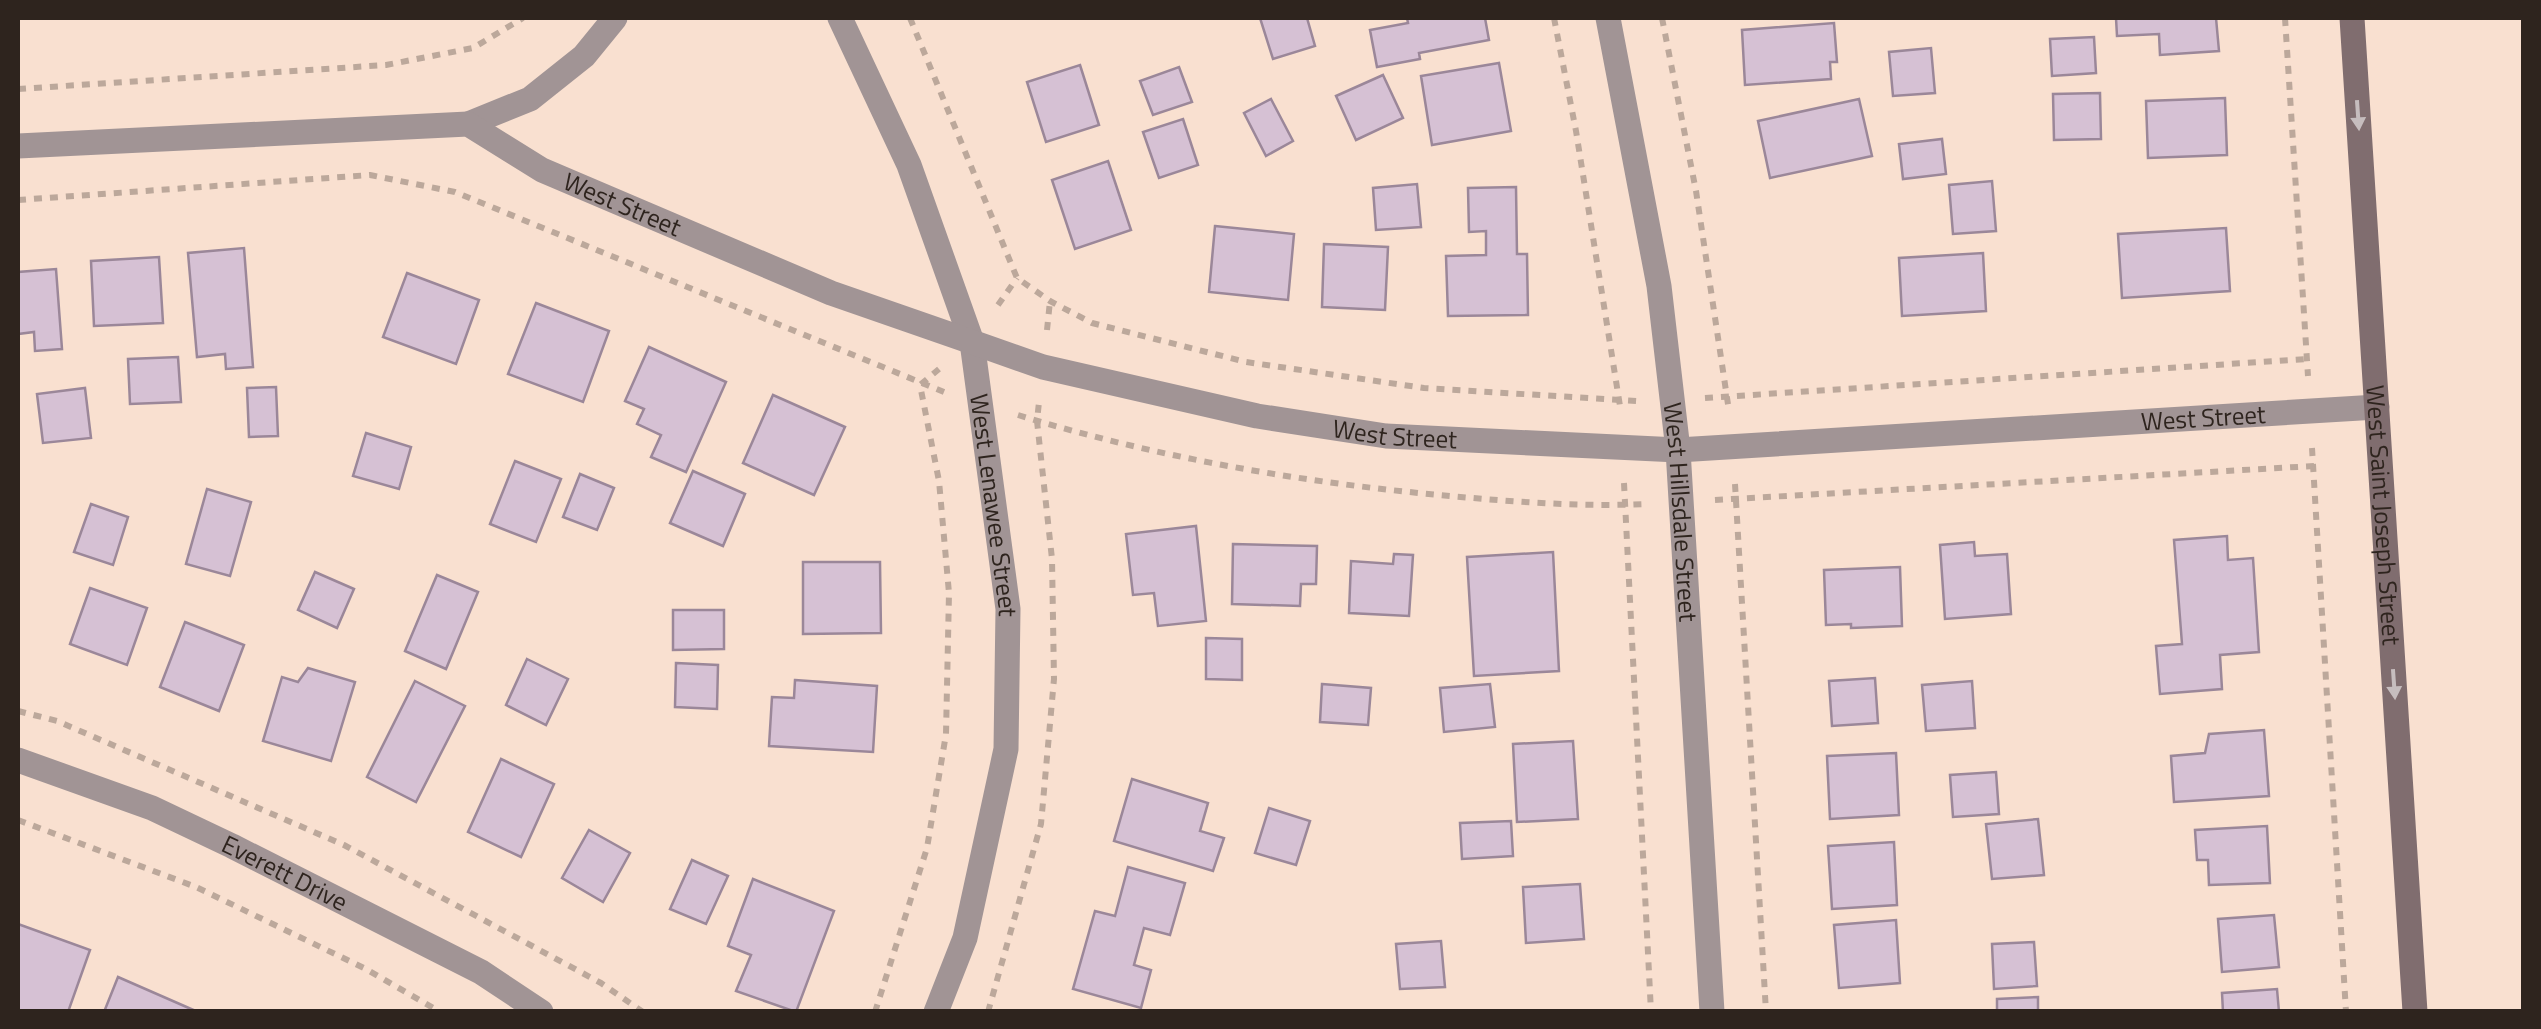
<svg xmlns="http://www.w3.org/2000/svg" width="2541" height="1029" viewBox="0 0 2541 1029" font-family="'Titillium Web',sans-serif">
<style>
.building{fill:#d6c1d4;stroke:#9b8799;stroke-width:2.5}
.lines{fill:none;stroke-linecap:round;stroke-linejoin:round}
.path{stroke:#bca89b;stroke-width:6;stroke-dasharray:8 8;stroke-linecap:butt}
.minor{stroke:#a19495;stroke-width:25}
.secondary{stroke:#806d6f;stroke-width:25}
.oneway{fill:#c6bdbe}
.labels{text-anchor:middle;stroke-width:8;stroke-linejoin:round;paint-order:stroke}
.street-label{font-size:25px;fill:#2e241e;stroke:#fff}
</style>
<rect width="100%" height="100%" fill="#f9e0d0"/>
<g class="building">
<polygon points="1260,18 1307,18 1315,46 1273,59"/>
<polygon points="1407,18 1485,18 1489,40 1419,53 1420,59 1377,67 1370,30 1408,23"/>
<polygon points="2116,18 2216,18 2219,51 2160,55 2159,34 2117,36"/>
<polygon points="1834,23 1837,62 1830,62 1831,79 1745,85 1742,30"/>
<polygon points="2094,37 2096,73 2052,76 2050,39"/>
<polygon points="1931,48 1935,93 1893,96 1889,52"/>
<polygon points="1499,63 1511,131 1432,145 1421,76"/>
<polygon points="1080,65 1099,125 1046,142 1027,82"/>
<polygon points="1179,67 1192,102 1153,115 1140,81"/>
<polygon points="1383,75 1403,118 1356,140 1336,96"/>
<polygon points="2100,93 2101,139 2054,140 2053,94"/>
<polygon points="2225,98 2227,155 2148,158 2146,101"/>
<polygon points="1271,99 1293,141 1266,156 1244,113"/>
<polygon points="1859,99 1872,156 1770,178 1758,121"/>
<polygon points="1183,119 1198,165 1159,178 1143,132"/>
<polygon points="1942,139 1946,174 1903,179 1899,144"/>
<polygon points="1108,161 1131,230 1075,249 1052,180"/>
<polygon points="1992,181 1996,231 1953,234 1949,185"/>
<polygon points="1417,184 1421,227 1376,230 1373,188"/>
<polygon points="1516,187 1517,254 1527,254 1528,315 1448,316 1446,256 1486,255 1486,231 1469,232 1468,188"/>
<polygon points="1215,226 1294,234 1288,300 1209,292"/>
<polygon points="2226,228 2230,291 2122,298 2118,234"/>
<polygon points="1324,244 1388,247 1385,310 1322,307"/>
<polygon points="244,248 253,367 226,369 225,354 197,357 188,253"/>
<polygon points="1983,253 1986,311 1902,316 1899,258"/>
<polygon points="159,257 163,323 94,326 91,261"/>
<polygon points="56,269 62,349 35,351 34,332 18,334 18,272"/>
<polygon points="407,273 479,300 456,364 383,337"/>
<polygon points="536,303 609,331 583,402 508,374"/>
<polygon points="649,347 726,382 686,472 651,457 661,435 637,424 644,409 625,401"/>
<polygon points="178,357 181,402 130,404 128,359"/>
<polygon points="276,387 278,436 249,437 247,388"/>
<polygon points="85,388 91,438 43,443 37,394"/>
<polygon points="773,395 845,427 814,495 743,463"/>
<polygon points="366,433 411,447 399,489 353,476"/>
<polygon points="515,461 561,479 536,542 490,524"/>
<polygon points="693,471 745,494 723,546 670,523"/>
<polygon points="580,474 614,488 597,530 563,517"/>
<polygon points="207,489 251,502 230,576 186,564"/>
<polygon points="91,504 128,517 113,565 74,552"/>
<polygon points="1196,526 1206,621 1158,626 1154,593 1133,595 1126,534"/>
<polygon points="2227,536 2228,560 2253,558 2259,652 2220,655 2222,689 2160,694 2156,646 2182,644 2174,540"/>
<polygon points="1974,542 1975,556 2007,554 2011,614 1945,619 1940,545"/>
<polygon points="1233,544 1317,546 1316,584 1301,584 1300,606 1232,604"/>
<polygon points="1553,552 1559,671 1474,676 1467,557"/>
<polygon points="1394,554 1413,555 1409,616 1349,613 1351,561 1393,564"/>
<polygon points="803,562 880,562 881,633 803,634"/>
<polygon points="1900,567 1902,626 1851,628 1851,624 1826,625 1824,570"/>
<polygon points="315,572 354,589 337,628 298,610"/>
<polygon points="437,575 478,592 446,669 405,651"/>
<polygon points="90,588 147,608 127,665 70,644"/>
<polygon points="673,610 724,610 724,649 673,650"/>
<polygon points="185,622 244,645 219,711 160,687"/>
<polygon points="1206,638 1242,639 1242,680 1206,679"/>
<polygon points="527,659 568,679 546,725 506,705"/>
<polygon points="676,663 718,665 717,709 675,707"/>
<polygon points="308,668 355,682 331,761 263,741 282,677 298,682"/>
<polygon points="1875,678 1878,723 1832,726 1829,681"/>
<polygon points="795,680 877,686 873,752 769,746 772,697 794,698"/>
<polygon points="415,681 465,706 416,802 367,777"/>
<polygon points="1972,681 1975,728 1926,731 1922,685"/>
<polygon points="1322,684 1371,688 1368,725 1320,722"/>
<polygon points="1490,684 1495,727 1444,732 1440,688"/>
<polygon points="2264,730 2269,796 2174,802 2171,756 2205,753 2209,734"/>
<polygon points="1573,741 1578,819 1517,822 1513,744"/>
<polygon points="1896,753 1899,815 1830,819 1827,756"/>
<polygon points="501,759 554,784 521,857 468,832"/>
<polygon points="1996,772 1999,814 1953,817 1950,775"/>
<polygon points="1132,779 1208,803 1200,831 1224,838 1213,871 1114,841"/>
<polygon points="1269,808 1310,821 1296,865 1255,853"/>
<polygon points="2038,819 2044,875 1992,879 1986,824"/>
<polygon points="1511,821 1513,856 1462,859 1460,823"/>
<polygon points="2267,826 2270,883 2209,885 2208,860 2197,860 2195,830"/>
<polygon points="589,830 630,853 603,902 562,878"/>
<polygon points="1894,842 1897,905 1832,909 1828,846"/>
<polygon points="692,860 728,876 706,924 670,909"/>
<polygon points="1128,867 1185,883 1170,935 1144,928 1134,965 1151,970 1141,1008 1073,989 1095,911 1115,916"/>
<polygon points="753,879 834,911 796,1012 736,991 751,955 728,946"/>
<polygon points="1580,884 1584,939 1526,943 1523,887"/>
<polygon points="2274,915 2279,967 2222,972 2218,919"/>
<polygon points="1896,920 1900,983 1839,988 1834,925"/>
<polygon points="18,924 90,950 68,1012 18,1012"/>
<polygon points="1441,941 1445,987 1400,989 1396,944"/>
<polygon points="2034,942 2037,986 1994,989 1992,944"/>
<polygon points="118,977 198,1012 104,1012"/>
<polygon points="2277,989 2279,1012 2223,1012 2222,993"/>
<polygon points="2038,997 2038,1012 1997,1012 1997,999"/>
</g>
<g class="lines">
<g class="path">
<polyline points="910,18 1017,278 1050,301 1092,323 1246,362 1424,388 1637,401"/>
<polyline points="1554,18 1576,131 1620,406"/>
<polyline points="1662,18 1696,191 1729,411"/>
<polyline points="2285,18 2308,376"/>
<polyline points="18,89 386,65 473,48 523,18"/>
<polyline points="18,200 370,175 455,192 944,392"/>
<polyline points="998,305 1017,278"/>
<polyline points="1047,330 1050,301"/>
<polyline points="1705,398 2307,359"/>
<path d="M1018,415C1158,458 1305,483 1450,496C1516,502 1582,507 1647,504"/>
<polyline points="2312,448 2346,1012"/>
<polyline points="1624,483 1651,1012"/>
<polyline points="1735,484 1766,1012"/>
<polyline points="1715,500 2314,466"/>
<polyline points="18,711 57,721 344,845 601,983 643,1012"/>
<polyline points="18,820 196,887 366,969 440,1012"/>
<polyline points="875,1012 927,848 946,734 949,593 939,481 920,385 939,369"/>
<polyline points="988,1012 1041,824 1054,679 1052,559 1037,421 1039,402"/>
</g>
<g class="minor">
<path id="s1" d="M840,18L909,165L972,342L1008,609L1006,749L965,938L936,1012"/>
<path id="s2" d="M1608,18L1659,286L1678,450L1712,1012"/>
<polyline points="468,124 530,99 584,56 615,18"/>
<path id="s3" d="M18,146L468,124L542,170L831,293L972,342L1043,367L1257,416L1386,436L1678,450L2377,407"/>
<path id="s4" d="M18,760L152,808L232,846L481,972L541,1012"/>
</g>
<path class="secondary" id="s5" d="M2352,18L2415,1012"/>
</g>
<defs><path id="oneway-solid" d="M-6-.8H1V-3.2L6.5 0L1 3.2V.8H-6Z" transform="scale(2.5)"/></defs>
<g class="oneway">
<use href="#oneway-solid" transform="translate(2358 115) rotate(86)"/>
<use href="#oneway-solid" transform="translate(2394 684) rotate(86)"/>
</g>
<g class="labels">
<g class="street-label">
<text dy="9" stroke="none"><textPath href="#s3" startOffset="625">West Street</textPath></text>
<text dy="9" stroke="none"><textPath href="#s3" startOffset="2245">West Street</textPath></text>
<text dy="9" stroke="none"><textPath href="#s3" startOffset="1435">West Street</textPath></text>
<text dy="9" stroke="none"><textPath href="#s1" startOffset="515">West Lenawee Street</textPath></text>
<text dy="9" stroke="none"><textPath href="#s2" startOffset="500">West Hillsdale Street</textPath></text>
<text dy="9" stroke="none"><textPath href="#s5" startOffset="498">West Saint Joseph Street</textPath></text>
<text dy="9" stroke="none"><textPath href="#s4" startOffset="290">Everett Drive</textPath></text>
</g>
</g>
<rect width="2541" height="1029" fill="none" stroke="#2e241e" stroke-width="40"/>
</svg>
